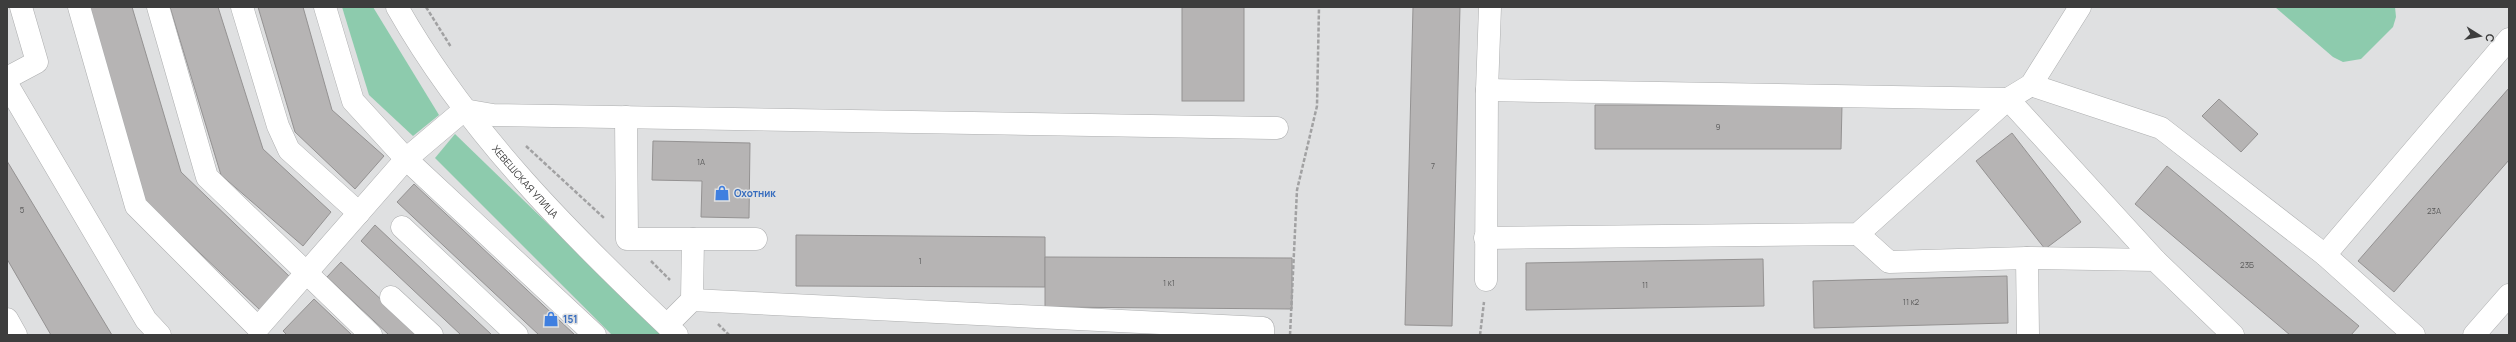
<svg xmlns="http://www.w3.org/2000/svg" width="2516" height="342" viewBox="0 0 2516 342" font-family="Manrope,sans-serif">
<style>
.green{fill:#8dcbad}
.building{fill:#b6b4b4;stroke:#949292}
.lines{fill:none;stroke-linecap:round;stroke-linejoin:round}
.minor-casing{stroke:#adaeaf;stroke-width:23}
.path{stroke:#a1a1a2;stroke-width:2.5;stroke-dasharray:4 2;stroke-linecap:butt}
.minor{stroke:#fff;stroke-width:22}
.labels{text-anchor:middle;stroke-width:3;stroke-linejoin:round;paint-order:stroke}
.number-label{font-size:8px;fill:#5b5b5b}
.street-label{font-size:10px;fill:#3d3d3d;stroke:#dfe0e1}
.shop-label{font-size:10px;font-weight:bold;fill:#366cbe;stroke:#dfe0e1;text-anchor:start}
</style>
<rect width="100%" height="100%" fill="#dfe0e1"/>
<g class="green">
<polygon points="342,7 373,7 439,115 413,136 369,95"/>
<polygon points="2275,7 2395,7 2396,17 2393,27 2361,59 2343,62 2333,57"/>
<polygon points="455,134 663,335 612,335 435,158"/>
</g>
<g class="building">
<polygon points="86,7 132,7 181,172 290,277 260,310 143,199"/>
<polygon points="170,7 218,7 263,149 331,212 303,246 221,175"/>
<polygon points="258,7 303,7 332,110 384,156 355,189 295,132"/>
<rect x="1182" y="7" width="62" height="94"/>
<polygon points="1413,7 1460,7 1452,326 1405,325"/>
<polygon points="2509,88 2509,160 2394,292 2358,261"/>
<polygon points="2219,99 2258,134 2241,152 2202,116"/>
<polygon points="1595,105 1842,105 1841,149 1595,149"/>
<polygon points="2012,133 2081,222 2045,249 1976,161"/>
<polygon points="653,141 750,143 749,218 701,217 702,181 652,180"/>
<polygon points="7,161 112,335 51,335 7,259"/>
<polygon points="2167,166 2359,326 2351,335 2290,335 2135,204"/>
<polygon points="414,184 575,335 539,335 397,202"/>
<polygon points="375,225 492,335 461,335 361,241"/>
<polygon points="796,235 1045,237 1045,287 796,286"/>
<polygon points="1045,257 1292,258 1292,309 1045,307"/>
<polygon points="1763,259 1764,306 1526,310 1526,263"/>
<polygon points="341,262 419,335 389,335 327,277"/>
<polygon points="2007,276 2008,323 1814,328 1813,281"/>
<polygon points="314,299 352,335 287,335 283,331"/>
</g>
<g class="lines">
<g class="minor-casing">
<g id="minor">
<polyline points="79,7 136,206 258,328 406,159 464,110 493,115 1277,128"/>
<polyline points="158,7 207,177 371,335"/>
<polyline points="242,7 278,126 289,150 359,213"/>
<polyline points="325,7 353,101 406,159 595,335"/>
<path id="s1" d="M397,7C469,134 572,236 677,335"/>
<polyline points="7,78 37,62 21,7"/>
<polyline points="7,84 146,320 160,335"/>
<polyline points="2031,85 2161,128 2325,255"/>
<polyline points="1487,90 2008,99 2155,260"/>
<polyline points="626,117 627,239 756,239"/>
<polyline points="402,227 517,335"/>
<polyline points="1858,234 1889,262 2027,258 2155,260 2233,335"/>
<polyline points="1485,238 1858,234 2008,99 2031,85 2080,7"/>
<polyline points="2027,258 2028,335"/>
<polyline points="1486,280 1487,90 1490,7"/>
<polyline points="391,297 432,335"/>
<polyline points="692,300 1263,328 1263,335"/>
<polyline points="7,319 16,335"/>
<polyline points="667,325 692,300 693,239"/>
<polyline points="2414,335 2325,255 2509,39"/>
<polyline points="2474,335 2509,295"/>
</g>
</g>
<g class="path">
<polyline points="426,7 451,47"/>
<polyline points="526,146 604,218"/>
<polyline points="651,261 670,280"/>
<polyline points="718,324 729,335"/>
<polyline points="1290,335 1297,190 1317,106 1319,7"/>
<polyline points="1480,335 1484,302"/>
</g>
<use href="#minor" class="minor"/>
</g>
<defs>
<g id="shop-bare" transform="scale(1.2)"><path d="M-5-2.5h2.3a2.7 3.5 0 0 1 5.4 0H5L5.5 6h-11ZM-1.5-2.5h3a1.5 2.3 0 0 0-3 0Z" fill="#3f7fe0" stroke="#dfe0e1" stroke-width="2.5" paint-order="stroke"/></g>
</defs>
<g fill-rule="evenodd">
<use href="#shop-bare" x="722" y="193"/>
<use href="#shop-bare" x="551" y="319"/>
</g>
<g class="labels">
<g class="number-label">
<text x="1718" y="130">9</text>
<text x="701" y="165">1А</text>
<text x="1433" y="169">7</text>
<text x="22" y="213">5</text>
<text x="2434" y="214">23А</text>
<text x="920" y="264">1</text>
<text x="2247" y="268">23Б</text>
<text x="1169" y="286">1 к1</text>
<text x="1645" y="288">11</text>
<text x="1911" y="305">11 к2</text>
</g>
<g class="street-label">
<text dy="4" stroke="none"><textPath href="#s1" startOffset="217">ХЕВЕШСКАЯ УЛИЦА</textPath></text>
</g>
<g class="shop-label">
<text x="734" y="197">Охотник</text>
<text x="563" y="323">151</text>
</g>
</g>
<rect width="2516" height="342" fill="none" stroke="#3d3d3d" stroke-width="16"/>
<g transform="translate(2480 36) rotate(101)" stroke="#dfe0e1" stroke-width="3" paint-order="stroke">
<path d="M0-3L7 15L0 10L-7 15Z" fill="#3d3d3d"/>
<text y="-6" font-size="11" font-weight="bold" text-anchor="middle" fill="#3d3d3d">С</text>
</g>
</svg>
